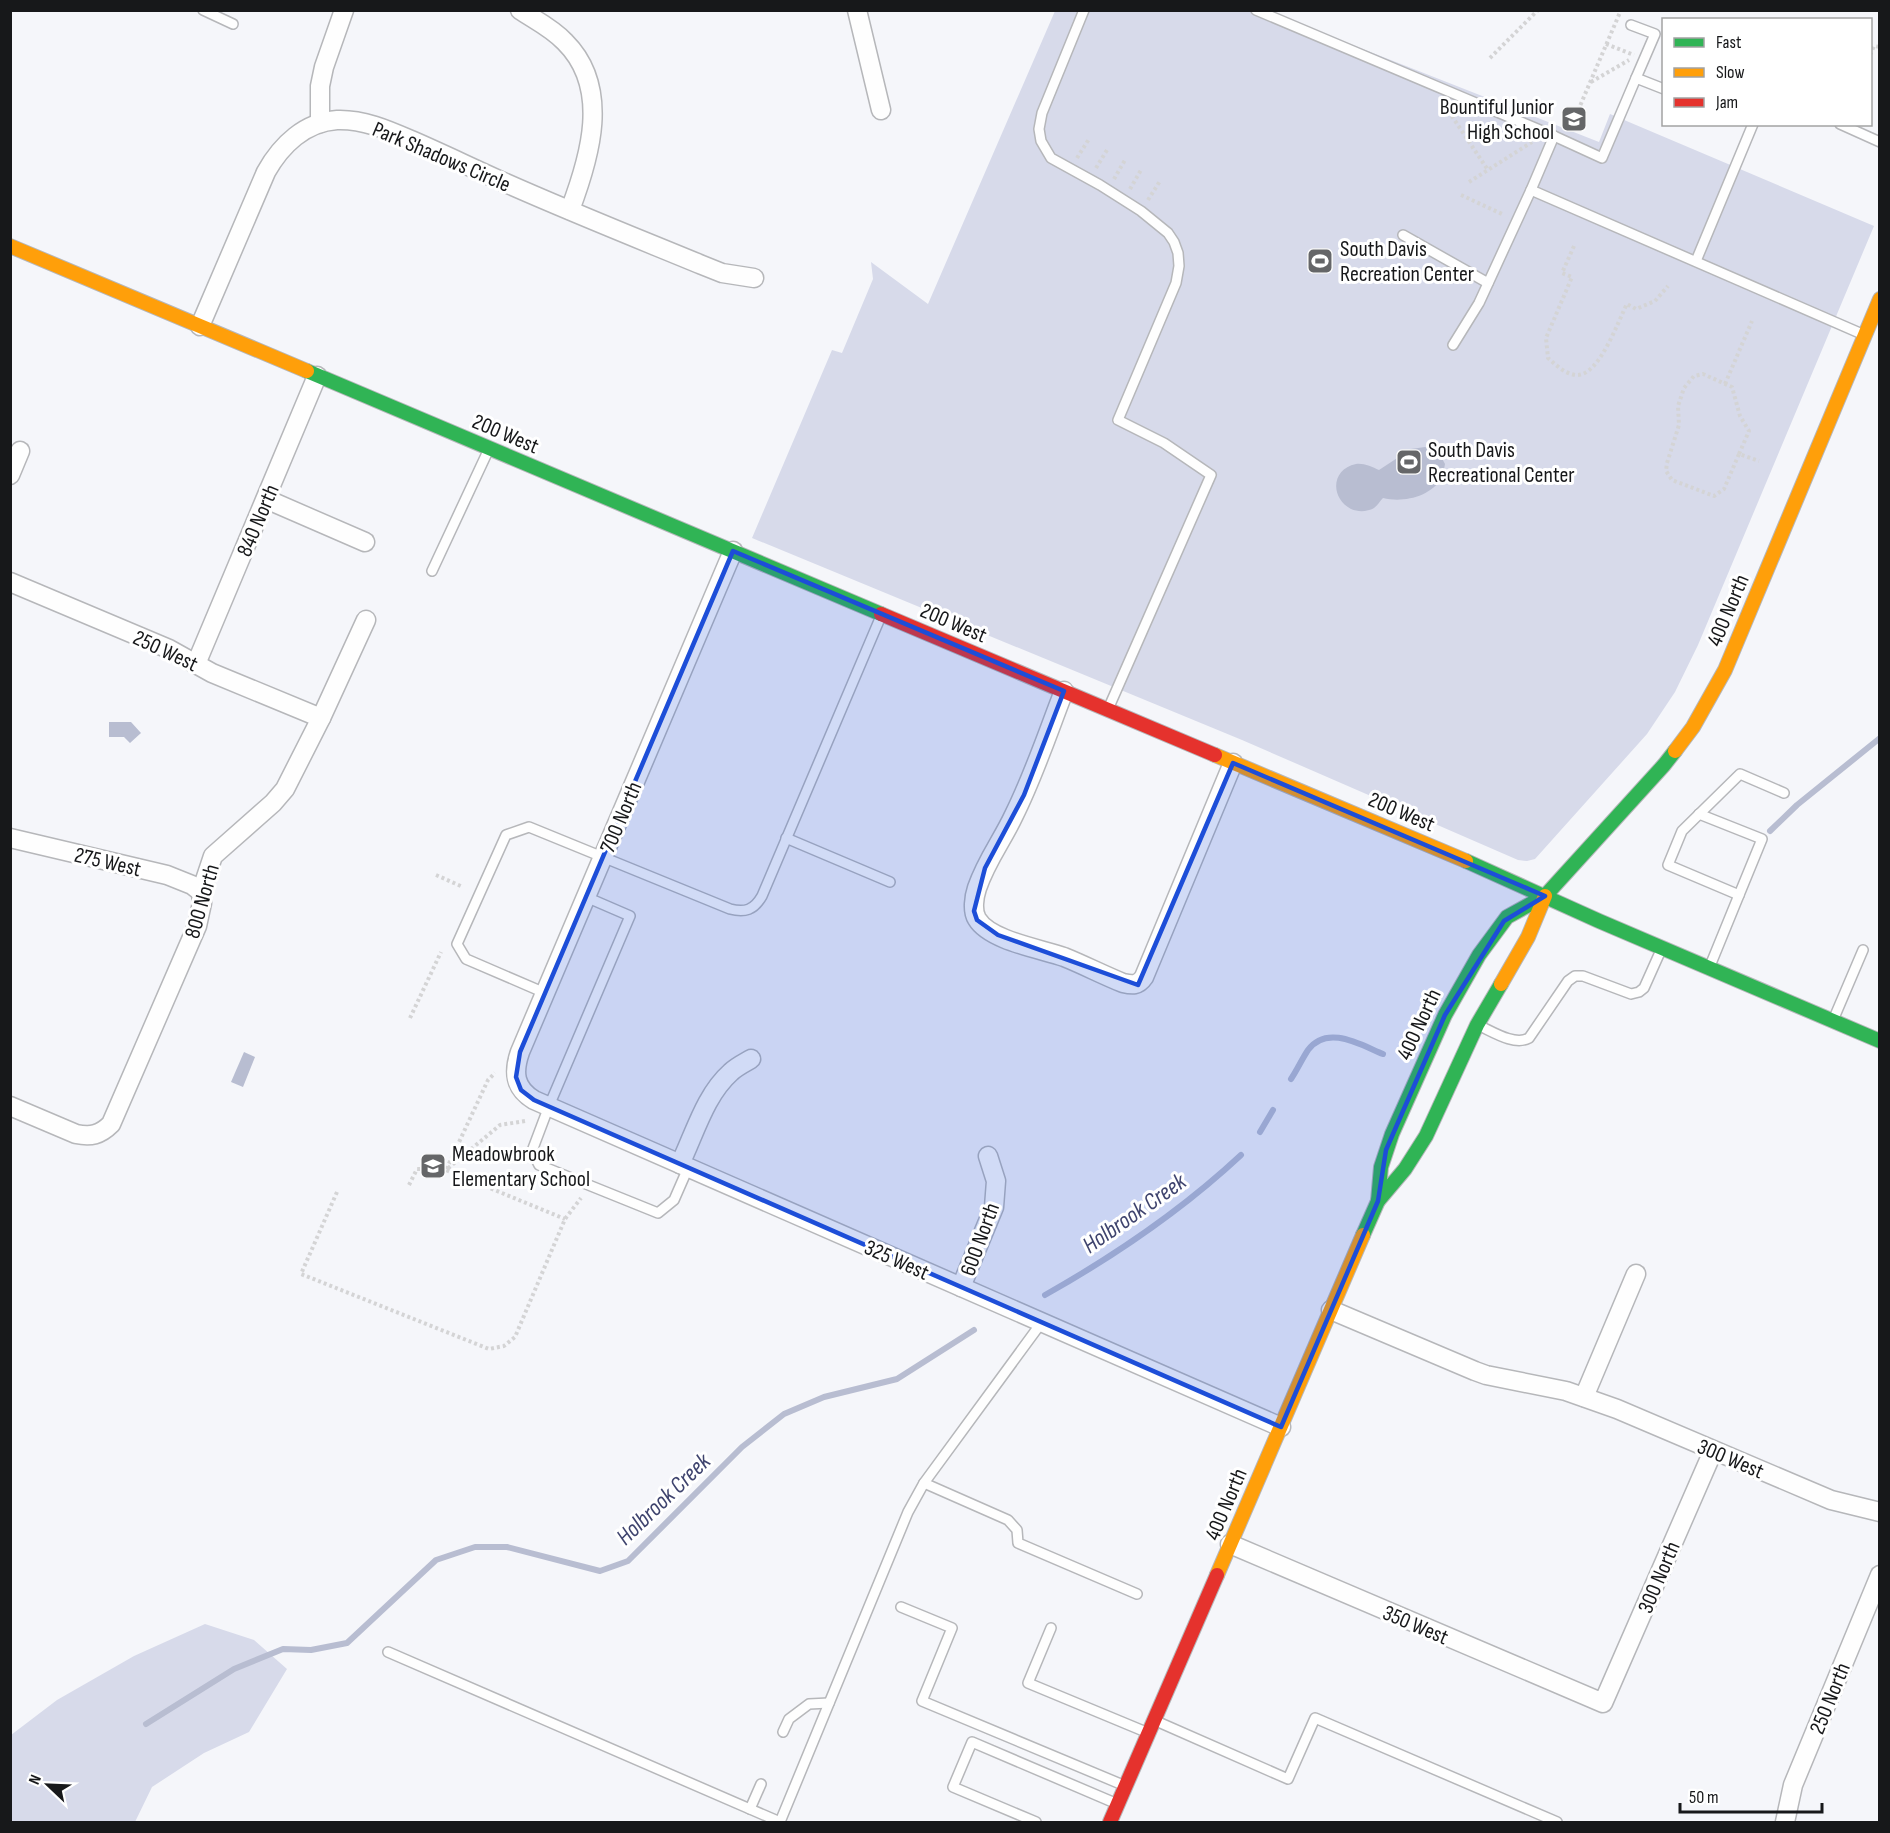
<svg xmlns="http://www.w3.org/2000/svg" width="1890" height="1833" viewBox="0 0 1890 1833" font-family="'Sofia Sans Condensed',sans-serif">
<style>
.green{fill:#d7daea}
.water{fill:#b8bdd1}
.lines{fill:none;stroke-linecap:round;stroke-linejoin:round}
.stream{stroke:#b8bdd1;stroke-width:6}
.lane-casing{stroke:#b6b7ba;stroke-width:12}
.street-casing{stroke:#b6b7ba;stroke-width:21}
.fast-casing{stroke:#b6b7ba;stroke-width:16}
.slow-casing{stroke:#b6b7ba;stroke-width:16}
.jam-casing{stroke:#b6b7ba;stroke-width:16}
.path{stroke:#d4d4d5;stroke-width:4;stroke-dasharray:3 3;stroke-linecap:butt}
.lane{stroke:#fefefe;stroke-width:9}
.street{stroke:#fefefe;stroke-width:18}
.fast{stroke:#30b455;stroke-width:14}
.slow{stroke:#ff9f0a;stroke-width:14}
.jam{stroke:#e5322d;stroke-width:14}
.marked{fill:#1d4ed8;fill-opacity:0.2;stroke:#1d4ed8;stroke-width:4.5;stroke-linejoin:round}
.labels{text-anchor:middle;stroke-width:6;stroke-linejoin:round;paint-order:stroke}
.poi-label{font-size:22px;fill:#17181a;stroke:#fff;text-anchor:start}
.street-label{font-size:22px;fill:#17181a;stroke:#fff}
.water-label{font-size:24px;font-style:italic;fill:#3f446e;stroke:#fff}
</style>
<rect width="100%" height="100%" fill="#f5f6fa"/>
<g class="green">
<polygon points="1055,11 1266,11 1599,142 1610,114 1874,226 1698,645 1675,692 1647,734 1535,859 1527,861 1518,860 1242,740 752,538 832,350 842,353 873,279 871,262 928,304"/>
<polygon points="205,1624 254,1640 287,1669 249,1732 204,1753 152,1787 135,1822 11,1822 11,1735 57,1700 134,1656"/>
</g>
<g class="water">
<path d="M1425,447L1438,451L1445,464C1444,468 1444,475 1442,478C1430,497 1403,503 1383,498C1380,501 1377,506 1374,508C1367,512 1358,512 1351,509C1330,498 1331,469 1356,464C1364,463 1372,467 1379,470L1411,449Z"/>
<polygon points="109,722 131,722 141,733 130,743 124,737 109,737"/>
<polygon points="244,1052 255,1057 243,1087 231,1082"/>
</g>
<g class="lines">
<g class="stream">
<polyline points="1770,831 1797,805 1880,738"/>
<path d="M1291,1079C1297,1070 1302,1059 1308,1050C1327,1024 1361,1045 1383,1054"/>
<polyline points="1260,1132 1273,1110"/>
<path d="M1045,1295C1116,1255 1181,1211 1241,1155"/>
<polyline points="146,1724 234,1669 283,1649 311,1650 347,1643 436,1560 475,1547 507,1547 600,1571 628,1561 742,1447 784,1414 824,1397 897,1379 974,1330"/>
</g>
<g class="lane-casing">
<g id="lane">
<polyline points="203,10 233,24"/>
<polyline points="1084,10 1042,113 1039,129 1041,141 1051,158 1100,185 1141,211 1168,233 1174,242 1178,253 1179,266 1176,283 1118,420 1164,443 1211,475 1109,707"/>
<polyline points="1256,10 1554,136 1531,190 1862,334"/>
<polyline points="1631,25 1655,34 1636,78"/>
<polyline points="1840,124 1880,142"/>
<polyline points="1554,136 1602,158 1636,78 1664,89"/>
<polyline points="1403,235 1488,283"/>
<polyline points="1696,261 1753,124"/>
<polyline points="1453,345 1479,303 1531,190"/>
<polyline points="432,571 488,451"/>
<polyline points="1699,814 1762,839 1739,895"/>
<polyline points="786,838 890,882"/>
<polyline points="586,897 630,916 549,1106 532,1151 539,1165 658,1213 674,1200 688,1168"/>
<polyline points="1710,966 1739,895 1668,865 1682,831 1740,774 1784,793"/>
<path d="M545,993L466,959L457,944L506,835L529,827L730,909C745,913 754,910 762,896L881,616"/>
<polyline points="1834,1018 1863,950"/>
<path d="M1480,1026C1493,1032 1515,1046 1529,1038L1568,981L1575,976H1583L1631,994L1639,992L1644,988L1661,950"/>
<polyline points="924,1483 1008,1520 1017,1530 1018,1543 1137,1594"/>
<polyline points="901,1607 952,1628 922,1701 1123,1785"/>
<polyline points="1051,1628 1028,1683 1146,1732"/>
<polyline points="388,1652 780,1822"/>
<polyline points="1156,1721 1288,1779 1315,1718 1557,1822"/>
<polyline points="783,1732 789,1719 809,1704 829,1703"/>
<polyline points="750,1809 761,1784"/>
<polyline points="780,1822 908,1512 924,1483 1042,1322"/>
<polyline points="1036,1822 953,1787 972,1742 1115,1803"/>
</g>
</g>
<g class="street-casing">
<g id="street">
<path d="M520,10C535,20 552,28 565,42C611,88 590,157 570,210"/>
<polyline points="857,10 881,110"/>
<polyline points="320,123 320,86 324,67 344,10"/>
<path d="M200,326L266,172C281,145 305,122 337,120C363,119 388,130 411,140C441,153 470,167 499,180C566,210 634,237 702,265L722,273L754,278"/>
<polyline points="10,475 20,451"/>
<polyline points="266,499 365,542"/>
<path d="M733,551L520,1052C513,1072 514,1088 534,1100L1281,1427"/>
<polyline points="10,582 169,649 212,673 321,718"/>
<polyline points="196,664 317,376"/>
<path d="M1064,691C1048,732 1034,775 1014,815C1002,841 987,859 977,888C974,897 972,911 977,919C990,941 1042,949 1064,957C1084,965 1103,975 1123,983C1132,985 1138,986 1144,977L1233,763"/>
<polyline points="10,838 167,875 192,885 201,892"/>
<path d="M10,1106L76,1134C91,1137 100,1135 111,1124L197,926L202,903L201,892L213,856L273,803L285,789L321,718L366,620"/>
<path d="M680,1164C695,1133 705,1095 731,1072C736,1067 744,1063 751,1059"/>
<polyline points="961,1287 994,1207 996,1181 988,1156"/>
<polyline points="1331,1310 1475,1371 1486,1375 1566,1391 1617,1409 1831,1500 1880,1512"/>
<polyline points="1584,1397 1636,1274"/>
<polyline points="1230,1544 1603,1703 1713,1451"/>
<polyline points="1785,1822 1793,1785 1880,1575"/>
</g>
</g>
<g class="fast-casing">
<g id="fast">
<polyline points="307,371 881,614"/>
<polyline points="1466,861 1599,921 1880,1041"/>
<polyline points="1378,1201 1381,1167 1392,1134 1445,1015 1479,955 1507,917 1545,896 1664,765 1675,751"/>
<polyline points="1363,1235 1378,1201 1405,1169 1426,1136 1477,1025 1501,984"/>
</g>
</g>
<g class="slow-casing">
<g id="slow">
<polyline points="10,246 307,371"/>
<polyline points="1675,751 1693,727 1725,670 1880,299"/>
<polyline points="1215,755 1466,861"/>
<polyline points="1501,984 1528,937 1545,896"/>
<polyline points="1217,1575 1363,1235"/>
</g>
</g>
<g class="jam-casing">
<g id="jam">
<polyline points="881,614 1215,755"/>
<polyline points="1110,1822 1217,1575"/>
</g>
</g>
<g class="path">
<polyline points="1606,44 1634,55"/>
<polyline points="1870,55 1874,46 1880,47"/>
<polyline points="1490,58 1538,10"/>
<polyline points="1591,82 1629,60"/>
<polyline points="1445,106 1488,170"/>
<polyline points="1571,127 1621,10"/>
<polyline points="1077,158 1089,139"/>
<polyline points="1096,168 1107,150"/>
<polyline points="1114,179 1125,160"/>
<polyline points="1469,182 1532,142"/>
<polyline points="1130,189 1141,170"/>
<polyline points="1461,195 1502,214"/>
<polyline points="1148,200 1160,181"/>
<path d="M1574,246L1562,273L1572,277L1546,338L1548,358C1556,365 1565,374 1576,375C1599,377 1618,321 1627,304L1636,309L1655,301L1668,286"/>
<polyline points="1725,384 1752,321"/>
<polyline points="1739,454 1749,431 1740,416 1732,387 1703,374 1694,376 1684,388 1678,406 1679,425 1667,463 1666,471 1672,480 1714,496 1724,489 1739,454 1759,461"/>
<polyline points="436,875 463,887"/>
<polyline points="410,1018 441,952"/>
<polyline points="525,1121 500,1125 446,1170 565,1219"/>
<polyline points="409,1185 417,1169 446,1170 488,1080 495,1073"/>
<polyline points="337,1192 301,1274 489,1349 504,1346 515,1337 565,1219 581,1198"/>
</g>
<use href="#lane" class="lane"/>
<use href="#street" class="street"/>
<use href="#fast" class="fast"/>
<use href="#slow" class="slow"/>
<use href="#jam" class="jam"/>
</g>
<path class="marked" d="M733,551L1064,691L1024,795L985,868L974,911L977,920L998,935L1138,985L1233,763L1545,896L1504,921L1445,1015L1386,1150L1378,1201L1281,1427L534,1100L521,1090L516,1077L520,1052Z"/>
<defs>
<g id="school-square" transform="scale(1.35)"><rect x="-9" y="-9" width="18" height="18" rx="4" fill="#656668" stroke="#fff"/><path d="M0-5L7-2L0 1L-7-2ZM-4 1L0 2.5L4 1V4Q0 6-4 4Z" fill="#fff"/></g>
<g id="stadium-square" transform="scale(1.35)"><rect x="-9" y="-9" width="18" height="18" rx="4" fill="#656668" stroke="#fff"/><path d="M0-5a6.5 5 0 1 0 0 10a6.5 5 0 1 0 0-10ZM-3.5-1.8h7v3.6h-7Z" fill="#fff"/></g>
</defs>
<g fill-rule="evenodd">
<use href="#school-square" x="1574" y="119"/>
<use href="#stadium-square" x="1320" y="261"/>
<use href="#stadium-square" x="1409" y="462"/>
<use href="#school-square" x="433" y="1166"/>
</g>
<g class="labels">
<g class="poi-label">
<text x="1554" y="114" text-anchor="end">Bountiful Junior<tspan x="1554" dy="25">High School</tspan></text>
<text x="1340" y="256">South Davis<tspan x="1340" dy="25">Recreation Center</tspan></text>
<text x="1428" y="457">South Davis<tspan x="1428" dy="25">Recreational Center</tspan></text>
<text x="452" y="1161">Meadowbrook<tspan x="452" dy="25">Elementary School</tspan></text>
</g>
<g class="street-label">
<text transform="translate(442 156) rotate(23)" y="8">Park Shadows Circle</text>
<text transform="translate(506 433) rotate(23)" y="8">200 West</text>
<text transform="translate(257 520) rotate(-67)" y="8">840 North</text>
<text transform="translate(1727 610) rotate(-67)" y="8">400 North</text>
<text transform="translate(954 622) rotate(23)" y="8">200 West</text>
<text transform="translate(166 650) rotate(25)" y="8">250 West</text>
<text transform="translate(1402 811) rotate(23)" y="8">200 West</text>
<text transform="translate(620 817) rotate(-67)" y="8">700 North</text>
<text transform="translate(108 861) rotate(13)" y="8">275 West</text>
<text transform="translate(201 901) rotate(-74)" y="8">800 North</text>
<text transform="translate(1418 1024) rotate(-65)" y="8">400 North</text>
<text transform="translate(979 1239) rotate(-70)" y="8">600 North</text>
<text transform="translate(897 1259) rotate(24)" y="8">325 West</text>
<text transform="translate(1731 1458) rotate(23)" y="8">300 West</text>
<text transform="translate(1225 1504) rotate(-67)" y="8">400 North</text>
<text transform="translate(1658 1577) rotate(-67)" y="8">300 North</text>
<text transform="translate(1416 1624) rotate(23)" y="8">350 West</text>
<text transform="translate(1829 1698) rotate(-68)" y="8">250 North</text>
</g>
<g class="water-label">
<text transform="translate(1134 1213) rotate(-35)" y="8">Holbrook Creek</text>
<text transform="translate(663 1499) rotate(-44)" y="8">Holbrook Creek</text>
</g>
</g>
<rect width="1890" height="1833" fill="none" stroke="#17181a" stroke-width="24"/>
<rect x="1662" y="18" width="210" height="108" fill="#ffffff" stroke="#a2a3a3" stroke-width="1.5"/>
<rect x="1674" y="38" width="30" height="9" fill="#30b455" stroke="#a2a3a3" stroke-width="1.5"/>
<text x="1716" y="48" font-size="18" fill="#17181a">Fast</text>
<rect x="1674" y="68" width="30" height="9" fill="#ff9f0a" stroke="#a2a3a3" stroke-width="1.5"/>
<text x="1716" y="78" font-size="18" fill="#17181a">Slow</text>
<rect x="1674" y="98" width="30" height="9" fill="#e5322d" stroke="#a2a3a3" stroke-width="1.5"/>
<text x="1716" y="108" font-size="18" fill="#17181a">Jam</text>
<g transform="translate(48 1785) rotate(293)" stroke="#ffffff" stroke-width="4.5" paint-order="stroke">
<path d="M0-4.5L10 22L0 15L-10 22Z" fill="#17181a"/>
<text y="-9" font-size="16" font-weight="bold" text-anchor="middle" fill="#17181a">N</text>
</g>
<path d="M1680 1803v9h142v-9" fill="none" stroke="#17181a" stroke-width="3"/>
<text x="1689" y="1803" font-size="18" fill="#17181a" stroke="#ffffff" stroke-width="4.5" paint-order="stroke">50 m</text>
</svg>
